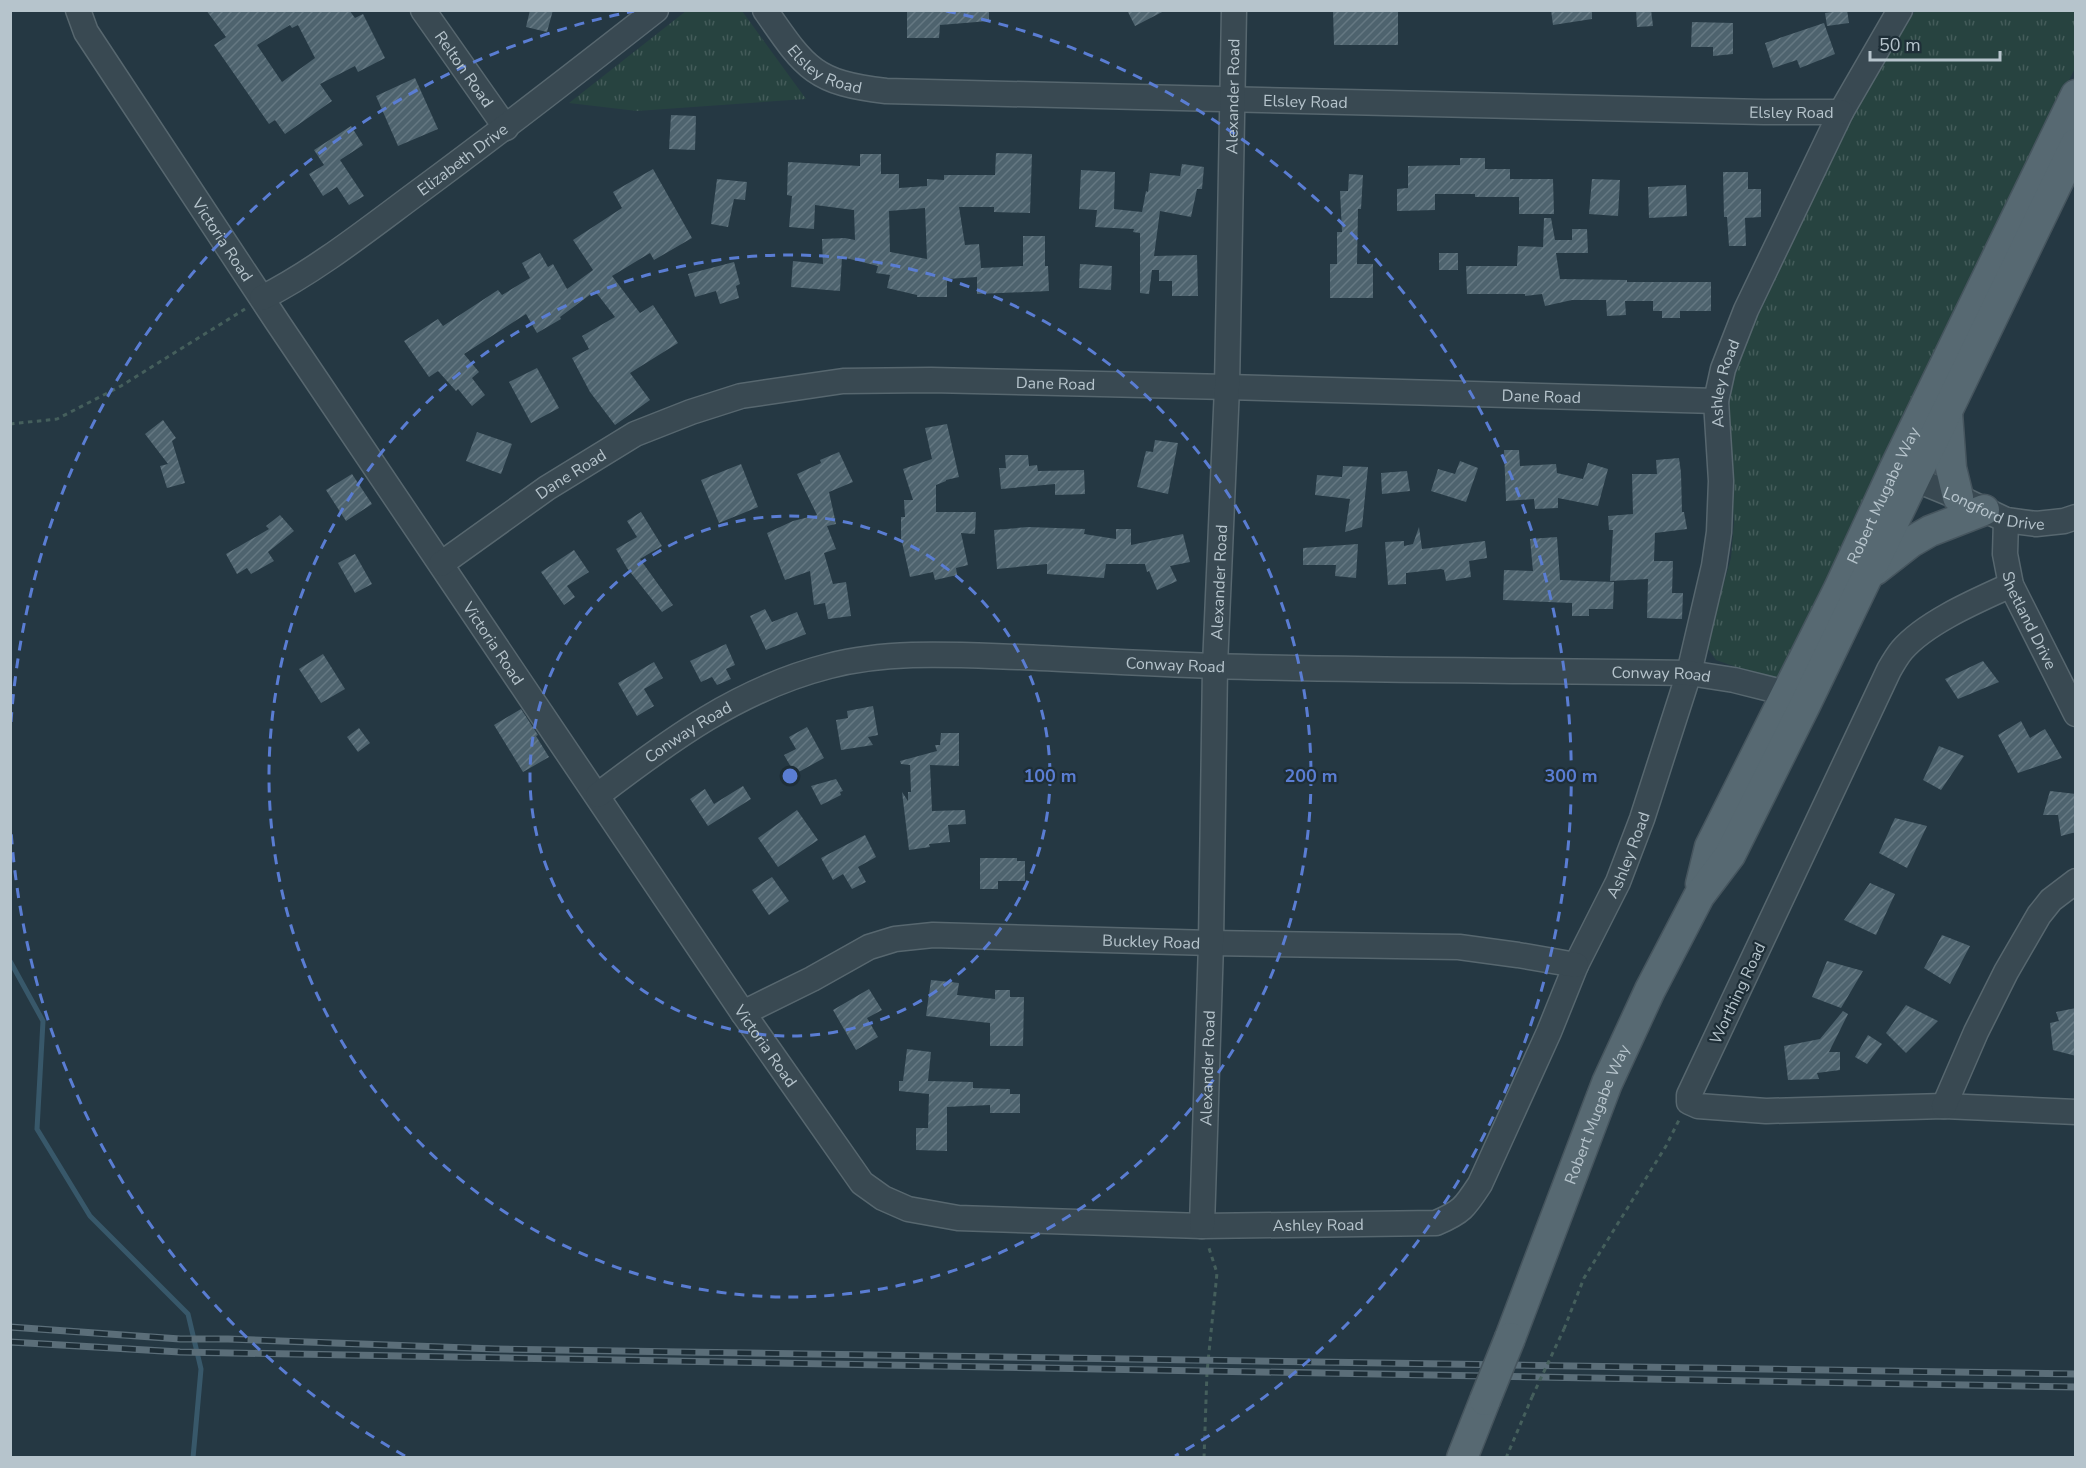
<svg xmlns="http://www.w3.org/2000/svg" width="2086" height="1468" viewBox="0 0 2086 1468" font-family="'Nunito Sans',sans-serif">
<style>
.grass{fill:url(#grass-tufts)}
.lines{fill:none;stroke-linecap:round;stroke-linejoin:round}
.stream{stroke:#38586a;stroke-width:5}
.building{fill:url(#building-hatch);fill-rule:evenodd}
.minor-casing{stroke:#57676f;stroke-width:27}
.major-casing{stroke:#46555e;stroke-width:33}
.path{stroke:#455f5c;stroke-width:3;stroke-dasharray:4.5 4.5;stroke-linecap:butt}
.minor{stroke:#394952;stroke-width:24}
.major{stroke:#576972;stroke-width:30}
.rail-casing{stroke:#5b6e79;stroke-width:7}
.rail{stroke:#1e2e37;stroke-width:4.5;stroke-dasharray:14;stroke-linecap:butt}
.major-bridge-casing{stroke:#46555e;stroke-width:33;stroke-linecap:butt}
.path-bridge{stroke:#455f5c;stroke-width:3;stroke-dasharray:4.5 4.5;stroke-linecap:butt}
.major-bridge{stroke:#576972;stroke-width:30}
.ring{fill:none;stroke:#5a7dd3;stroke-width:3;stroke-dasharray:10 8}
.labels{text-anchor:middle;stroke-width:4.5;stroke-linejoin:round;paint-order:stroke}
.street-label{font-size:16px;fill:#b6c4cc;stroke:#1e2e37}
.centre{fill:#5a7dd3;stroke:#1e2e37;stroke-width:3}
.ring-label{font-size:18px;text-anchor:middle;font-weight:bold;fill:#5a7dd3;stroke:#1e2e37;stroke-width:4.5;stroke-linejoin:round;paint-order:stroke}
</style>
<defs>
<pattern id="grass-tufts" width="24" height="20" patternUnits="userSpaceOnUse" patternTransform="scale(1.5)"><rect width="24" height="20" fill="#274340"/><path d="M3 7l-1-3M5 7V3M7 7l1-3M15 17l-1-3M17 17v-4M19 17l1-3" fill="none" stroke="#445c5a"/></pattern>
<pattern id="building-hatch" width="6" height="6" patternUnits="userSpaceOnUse" patternTransform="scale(1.5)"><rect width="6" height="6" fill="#4e636e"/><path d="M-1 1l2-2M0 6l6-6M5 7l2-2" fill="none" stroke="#657882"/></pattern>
</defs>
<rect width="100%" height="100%" fill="#253843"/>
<g class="grass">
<polygon points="2073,10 2075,12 2075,68 1776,681 1716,660 1706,646 1731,558 1734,522 1727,400 1734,368 1748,330 1852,117 1915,11"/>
<polygon points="686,11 742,11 806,99 637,111 569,103"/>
</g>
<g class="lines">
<polyline class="stream" points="10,961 43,1021 37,1129 90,1216 188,1314 201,1369 193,1458"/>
</g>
<g class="building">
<path d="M206,10H349L355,18L363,14L385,58L358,72L355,66L320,84L332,101L285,134L275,120L269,124L214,45L226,37ZM290,25L292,28L298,25L315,58L282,82L257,45Z"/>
<polygon points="530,10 553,10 547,32 526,27"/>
<polygon points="907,10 989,10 989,21 940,25 939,38 907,38"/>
<polygon points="1127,10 1166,10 1135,26"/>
<polygon points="1333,10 1398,10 1398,45 1334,45"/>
<polygon points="1551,10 1592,10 1592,19 1553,25"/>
<polygon points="1636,10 1651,10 1653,26 1637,27"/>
<polygon points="1847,10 1849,23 1827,26 1825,13"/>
<polygon points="1692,22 1733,23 1733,54 1713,56 1713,47 1691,47"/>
<polygon points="1824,23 1835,54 1800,68 1797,60 1773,68 1765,43"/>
<polygon points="415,78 438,129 398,146 376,96"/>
<polygon points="671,115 696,116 695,150 669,149"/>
<polygon points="351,126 363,145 340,160 364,196 349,205 337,187 323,196 309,174 324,165 314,150"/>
<path d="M996,153L1032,154L1030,213L994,212V207H959L965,245L979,244L981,268L1023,266V236H1045V266H1048L1049,291L977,294V277L947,279V297H917V295L887,288L890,275L876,273L878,266L842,257L840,291L791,287L793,261L823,264L822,239L845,238L855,240L854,210L815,205L814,229L789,227L792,196L787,195L788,162L860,166V154H881V174H899V188L927,186V179L944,180V175H995ZM925,208L927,259L890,252L889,211Z"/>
<polygon points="1460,158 1485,158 1485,169 1510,169 1510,179 1553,179 1554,214 1519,214 1519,197 1475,197 1475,194 1435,194 1435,210 1397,211 1397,189 1408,188 1408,166 1460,165"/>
<polygon points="1182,164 1204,167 1202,189 1197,189 1191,217 1160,211 1154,256 1197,255 1198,296 1172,296 1172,281 1159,281 1159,270 1152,270 1149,294 1140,293 1140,233 1133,232 1134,229 1095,227 1097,210 1079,209 1081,170 1115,172 1114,209 1142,212 1146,191 1148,192 1150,173 1180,176"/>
<polygon points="653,169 692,238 654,260 650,253 612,276 640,313 653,305 678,343 630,373 650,400 615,425 590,392 572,358 589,349 582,336 615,317 595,291 560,317 561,319 537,333 526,314 464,354 479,372 472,378 485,395 472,406 458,389 456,391 438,371 429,377 404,341 438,319 443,326 498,290 502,295 530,278 522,263 540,253 548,267 553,264 567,289 593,270 573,240 622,208 613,192"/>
<polygon points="1723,172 1748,172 1748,189 1761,189 1761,217 1745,218 1746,246 1729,246 1727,217 1724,217"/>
<polygon points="1349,174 1363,175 1361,209 1358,209 1357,264 1373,264 1373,298 1330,298 1330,264 1337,264 1337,232 1342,232 1340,191 1348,191"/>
<polygon points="717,179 747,182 745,200 734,199 728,227 711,224"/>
<polygon points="1592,179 1620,180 1618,216 1589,214"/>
<polygon points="1686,185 1687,216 1649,218 1648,187"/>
<polygon points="1544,218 1551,218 1555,240 1572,240 1572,229 1587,229 1588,253 1556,253 1560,279 1627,280 1627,282 1711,282 1711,311 1680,311 1680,318 1662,318 1662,311 1653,311 1653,301 1625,301 1626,315 1607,316 1606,300 1572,300 1545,306 1542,294 1525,296 1525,294 1467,294 1466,266 1517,266 1518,246 1543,247"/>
<rect x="1439" y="253" width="19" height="17"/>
<polygon points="734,262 740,284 736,286 739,298 720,304 716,291 695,297 688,274"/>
<polygon points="1080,264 1112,266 1111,290 1079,288"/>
<polygon points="537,368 559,408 531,423 509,382"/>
<polygon points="163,420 176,438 172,441 185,483 167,488 160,466 168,464 145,434"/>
<polygon points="947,424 959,477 946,480 946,481 936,485 936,512 976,512 975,534 961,533 968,565 956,568 957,575 935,580 933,572 910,577 901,538 901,517 905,517 904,500 913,500 903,469 932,459 925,428"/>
<polygon points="477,432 512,444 501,474 466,461"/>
<polygon points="1155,440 1178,443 1168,494 1137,487 1146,451 1153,452"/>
<polygon points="1504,450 1519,450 1520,466 1556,464 1557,473 1583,479 1588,463 1608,469 1598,506 1558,498 1558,508 1535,509 1534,499 1506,501"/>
<polygon points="839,452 853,482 829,492 836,524 827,526 836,549 824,553 833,584 846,582 851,616 828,619 825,603 814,605 810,571 785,580 767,533 793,521 817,515 797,474 821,463 820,460"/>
<polygon points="1005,455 1028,455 1029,466 1037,465 1038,471 1084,470 1085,494 1055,495 1055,484 1001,489 999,468 1006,468"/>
<polygon points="1679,458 1681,473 1682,512 1684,512 1687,529 1655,533 1654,561 1673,561 1672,593 1683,593 1682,619 1647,618 1648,579 1610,581 1613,530 1609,530 1608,516 1633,514 1632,474 1657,474 1656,460"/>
<polygon points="1460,461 1478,468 1466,502 1431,491 1438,469 1455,474"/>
<polygon points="741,464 758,507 719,523 701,480"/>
<polygon points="1343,466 1368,467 1362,527 1345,532 1350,499 1315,495 1317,475 1342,477"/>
<polygon points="1407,471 1410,491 1382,494 1381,473"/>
<polygon points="352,474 372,504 346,521 326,490"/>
<polygon points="641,512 662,546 640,559 673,605 662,612 627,568 616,549 637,537 627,521"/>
<polygon points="280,515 294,531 268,552 274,561 251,574 247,568 237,574 226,554 269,529 266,526"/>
<polygon points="1028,527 1085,529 1084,534 1116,539 1116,529 1131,529 1131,545 1183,534 1190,562 1170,566 1177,581 1157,590 1149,571 1147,572 1145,564 1106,564 1104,578 1047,574 1047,564 997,569 994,530"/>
<polygon points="1419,527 1422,549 1485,541 1487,558 1469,561 1471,577 1446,581 1444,570 1441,569 1406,573 1406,584 1388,585 1385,542 1404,541 1404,546 1413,544"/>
<polygon points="1557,537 1560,580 1614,582 1613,609 1589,609 1589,616 1572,616 1572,603 1503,600 1504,570 1533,571 1530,539"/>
<polygon points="1358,544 1356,578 1335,576 1336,565 1303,565 1303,548"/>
<polygon points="574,550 589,572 567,586 575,597 564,605 541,572"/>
<polygon points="355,554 372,584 355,593 338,563"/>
<polygon points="765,609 772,622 797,612 806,634 766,650 750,616"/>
<polygon points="726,644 735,665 726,669 731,679 717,685 712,677 701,682 690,661"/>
<polygon points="323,654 345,689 321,703 299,669"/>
<polygon points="1983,661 1999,682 1958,699 1945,679"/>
<polygon points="654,662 663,678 644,689 654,706 637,716 618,683"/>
<polygon points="873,706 878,735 868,737 873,745 841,750 836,720 848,718 847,711"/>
<polygon points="521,709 538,735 536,736 549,757 523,772 494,725"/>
<polygon points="2021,721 2030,738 2045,729 2062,758 2018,773 1998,735"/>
<polygon points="807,727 824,758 795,774 784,755 796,749 789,737"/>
<polygon points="359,728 370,743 358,752 347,737"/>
<polygon points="941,733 959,733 959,766 930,765 932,811 965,810 966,824 948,825 950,842 929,844 930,847 909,850 902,792 908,801 908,792 911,792 910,765 901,764 900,761 937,751 935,745 940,745"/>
<polygon points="1939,746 1964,756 1941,790 1923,780"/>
<polygon points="836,779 843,791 840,792 841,795 821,805 811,786"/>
<polygon points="743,786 751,799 708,826 690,799 705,789 714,804"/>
<polygon points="2050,791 2076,794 2076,832 2061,836 2058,815 2043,815"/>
<polygon points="797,810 818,840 778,867 758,838"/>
<polygon points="1895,818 1927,826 1907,868 1879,853"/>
<polygon points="865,835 876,857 858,867 866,882 852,889 843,874 833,880 821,858"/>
<polygon points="980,858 1017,858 1017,861 1025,861 1025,881 998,881 998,889 980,889"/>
<polygon points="772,877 789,901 769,915 752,890"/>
<polygon points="1870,883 1895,894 1876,935 1844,920"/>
<polygon points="1942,935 1970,946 1950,984 1924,968"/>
<polygon points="1827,961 1863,971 1841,1008 1812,997"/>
<polygon points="931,980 959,983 957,995 995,999 995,990 1010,990 1010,997 1024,997 1023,1046 990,1046 990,1023 926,1016"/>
<polygon points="869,989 882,1010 867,1018 878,1037 856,1050 833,1010"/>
<polygon points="1906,1005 1938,1021 1906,1053 1886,1033"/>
<polygon points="2076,1008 2076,1056 2053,1050 2050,1023 2059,1021 2056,1012"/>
<polygon points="1843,1011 1848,1014 1829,1052 1840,1052 1840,1070 1817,1073 1819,1079 1788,1080 1784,1046 1820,1039"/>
<polygon points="1868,1035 1882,1044 1867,1064 1855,1057"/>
<polygon points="907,1049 931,1052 928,1081 973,1082 973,1088 1010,1089 1010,1094 1020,1094 1020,1113 990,1113 990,1105 947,1107 947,1151 916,1150 916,1128 928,1128 929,1094 899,1091 899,1081 903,1081"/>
</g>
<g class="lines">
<g class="minor-casing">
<g id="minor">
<path id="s1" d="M78,10L86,32L278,323L743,1013L862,1183L883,1198L908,1209L958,1218L1202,1226L1436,1223C1462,1212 1465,1207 1480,1184L1549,1032L1576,965L1618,882L1642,819L1689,673L1714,566L1719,532L1721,481L1716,401L1723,369L1746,310L1841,112L1900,10"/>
<path id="s2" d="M423,10L506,128"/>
<path id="s3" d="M765,10C805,68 814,83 886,91L1764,112H1841"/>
<path id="s4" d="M262,298C317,270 367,230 417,193C497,134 577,72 656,10"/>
<path id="s5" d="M1914,479L1958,497L2006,520L2036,524L2064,521L2076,517"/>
<path id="s6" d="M2006,520L2005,554L2011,585L2076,714"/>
<path id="s7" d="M441,564L547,488L635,434L691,412L741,396L843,381L931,380L1227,387L1716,401"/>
<path d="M2011,585C1978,600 1926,622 1902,650C1897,656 1893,663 1889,670L1689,1095V1102L1698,1106L1766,1111L1944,1106L2076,1112"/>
<path id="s8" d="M598,795C670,740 739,689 829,666C890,650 957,655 1020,657C1085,660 1149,664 1213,666C1371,671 1530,670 1689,673L1734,680L1786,693"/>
<path id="s9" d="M743,1013L812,979L869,947L895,939L933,935L1211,943L1459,947L1518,955L1576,965"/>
<polyline points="1944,1106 1976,1032 2006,972 2039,915 2051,900 2076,881"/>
<path id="s10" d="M1202,1226L1211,943L1215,666L1227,387L1234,10"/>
</g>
</g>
<g class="major-casing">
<g id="major">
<polyline points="1947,413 1951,468 1958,497"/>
<polyline points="1875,570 1911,542 1930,531 1984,510"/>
<path id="s11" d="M1701,884L1710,847L1839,589L1894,470L2076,95"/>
<path id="s12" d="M1510,1338L1607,1083L1650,990L1699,896L1730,855L1806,703L2076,144"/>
<polyline points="1462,1458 1485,1400"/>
</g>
</g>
<g class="path">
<polyline points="10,424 57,419 121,386 245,309"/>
<polyline points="1564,1329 1584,1278 1666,1146 1680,1118"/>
<polyline points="1204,1458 1207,1372 1217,1273 1208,1245"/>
<polyline points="1506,1458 1532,1397"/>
</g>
<use href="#minor" class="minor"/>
<use href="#major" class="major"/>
<g class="rail-casing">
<g id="rail">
<polyline points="10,1327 180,1339 228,1339 495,1349 2076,1374"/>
<polyline points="10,1342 180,1352 2076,1387"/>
</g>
</g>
<use href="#rail" class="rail"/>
<g class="major-bridge-casing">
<polyline id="major-bridge" points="1485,1400 1510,1338"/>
</g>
<polyline class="path-bridge" points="1532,1397 1564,1329"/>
<use href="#major-bridge" class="major-bridge"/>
</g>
<g class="ring">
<circle cx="790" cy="776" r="260"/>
<circle cx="790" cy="776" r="521"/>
<path d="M405 1456A781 781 0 0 1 11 830M11 722A781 781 0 0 1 634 11M946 11A781 781 0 0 1 1175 1456"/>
</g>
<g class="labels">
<g class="street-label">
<text dy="6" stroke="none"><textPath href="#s3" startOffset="87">Elsley Road</textPath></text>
<text dy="6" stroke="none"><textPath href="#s2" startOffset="72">Relton Road</textPath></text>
<text dy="6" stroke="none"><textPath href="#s10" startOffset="1130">Alexander Road</textPath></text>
<text dy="6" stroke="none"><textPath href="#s3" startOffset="573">Elsley Road</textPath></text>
<text dy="6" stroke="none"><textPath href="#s3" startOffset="1059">Elsley Road</textPath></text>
<text dy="6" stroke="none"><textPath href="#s4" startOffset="244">Elizabeth Drive</textPath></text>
<text dy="6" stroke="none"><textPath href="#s1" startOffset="272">Victoria Road</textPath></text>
<text dy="6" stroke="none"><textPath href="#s7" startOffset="662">Dane Road</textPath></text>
<text dy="6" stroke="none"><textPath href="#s1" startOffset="2901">Ashley Road</textPath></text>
<text dy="6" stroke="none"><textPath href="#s7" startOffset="1148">Dane Road</textPath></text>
<text dy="6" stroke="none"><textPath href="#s7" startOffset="158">Dane Road</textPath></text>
<text dy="6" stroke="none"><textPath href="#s11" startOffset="430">Robert Mugabe Way</textPath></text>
<text dy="6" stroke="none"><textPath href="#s5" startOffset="86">Longford Drive</textPath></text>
<text dy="6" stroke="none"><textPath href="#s10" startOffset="644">Alexander Road</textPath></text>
<text dy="6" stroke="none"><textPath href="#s6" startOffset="105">Shetland Drive</textPath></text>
<text dy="6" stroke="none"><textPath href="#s1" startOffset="758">Victoria Road</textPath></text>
<text dy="6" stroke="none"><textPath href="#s8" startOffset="614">Conway Road</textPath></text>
<text dy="6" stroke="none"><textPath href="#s8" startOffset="1100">Conway Road</textPath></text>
<text dy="6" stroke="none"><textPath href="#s8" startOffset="110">Conway Road</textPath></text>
<text dy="6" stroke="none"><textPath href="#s1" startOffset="2415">Ashley Road</textPath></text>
<text dy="6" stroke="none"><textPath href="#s9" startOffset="426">Buckley Road</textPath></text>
<text transform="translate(1737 993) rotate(-65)" y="6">Worthing Road</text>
<text dy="6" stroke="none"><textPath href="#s1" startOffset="1244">Victoria Road</textPath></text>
<text dy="6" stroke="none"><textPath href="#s10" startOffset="158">Alexander Road</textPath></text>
<text dy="6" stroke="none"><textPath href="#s12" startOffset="240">Robert Mugabe Way</textPath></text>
<text dy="6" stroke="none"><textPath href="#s1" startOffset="1876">Ashley Road</textPath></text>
</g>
</g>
<circle cx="790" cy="776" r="9" class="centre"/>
<g class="ring-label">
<text x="1050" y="782">100 m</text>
<text x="1311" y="782">200 m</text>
<text x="1571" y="782">300 m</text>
</g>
<rect width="2086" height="1468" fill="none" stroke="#b6c4cc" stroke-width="24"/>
<path d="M1870 51v9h130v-9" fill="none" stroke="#b6c4cc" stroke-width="3"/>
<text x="1879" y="51" font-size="18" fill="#b6c4cc" stroke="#1e2e37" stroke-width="4.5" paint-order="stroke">50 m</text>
</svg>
